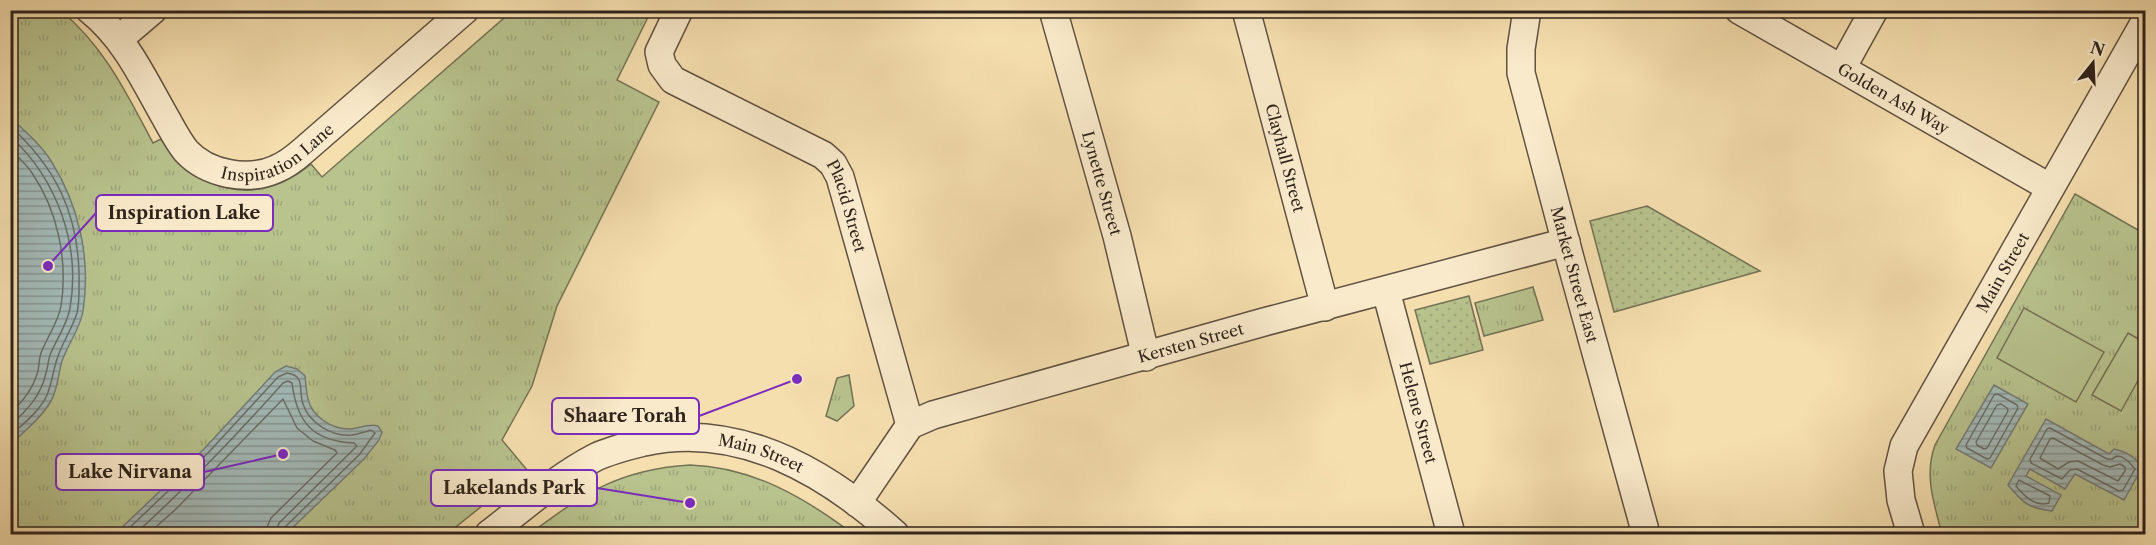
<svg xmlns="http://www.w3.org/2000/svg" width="2156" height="545" viewBox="0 0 2156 545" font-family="'Libre Caslon Text',serif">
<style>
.grass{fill:url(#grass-dots);stroke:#747355;stroke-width:1.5}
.park{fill:url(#park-tufts);stroke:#747355;stroke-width:1.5}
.garden{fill:#b8c38e;stroke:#747355;stroke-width:1.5}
.water{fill:url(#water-rules);stroke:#757d79;stroke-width:1.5}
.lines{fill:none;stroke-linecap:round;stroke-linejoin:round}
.shore{stroke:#696e6a;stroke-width:1.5}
.minor-casing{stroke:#615241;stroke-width:30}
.minor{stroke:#f9eacb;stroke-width:27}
.labels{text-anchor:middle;stroke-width:6;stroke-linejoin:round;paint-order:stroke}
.street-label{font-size:16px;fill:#2f231c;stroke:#f9eacb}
.leader{fill:none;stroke:#7b2cbf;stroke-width:2}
.callout-dot{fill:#7b2cbf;stroke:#f9eacb;stroke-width:2}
.callout{fill:#f9eacb;stroke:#7b2cbf;stroke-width:2}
.callout-label{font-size:18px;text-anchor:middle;font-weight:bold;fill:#2f231c}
</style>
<defs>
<pattern id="grass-dots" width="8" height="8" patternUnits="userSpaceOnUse" patternTransform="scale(1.5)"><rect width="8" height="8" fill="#b8c38e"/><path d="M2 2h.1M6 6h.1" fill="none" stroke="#9ea77a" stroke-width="1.8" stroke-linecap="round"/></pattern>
<pattern id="park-tufts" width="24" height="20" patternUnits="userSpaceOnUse" patternTransform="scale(1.5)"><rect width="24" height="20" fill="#b8c38e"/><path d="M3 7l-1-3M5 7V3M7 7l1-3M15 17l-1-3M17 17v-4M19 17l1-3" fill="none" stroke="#9ea77a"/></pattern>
<pattern id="water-rules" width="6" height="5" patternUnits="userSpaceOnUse" patternTransform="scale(1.5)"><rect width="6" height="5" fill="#a3b9b7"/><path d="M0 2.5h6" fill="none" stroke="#859694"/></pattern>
</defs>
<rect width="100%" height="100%" fill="#f6dfaf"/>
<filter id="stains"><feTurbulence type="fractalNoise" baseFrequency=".00333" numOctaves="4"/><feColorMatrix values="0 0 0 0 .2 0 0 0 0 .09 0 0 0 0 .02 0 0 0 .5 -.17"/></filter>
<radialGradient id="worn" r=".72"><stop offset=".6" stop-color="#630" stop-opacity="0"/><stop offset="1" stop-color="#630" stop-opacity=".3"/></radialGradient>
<g class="grass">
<polygon points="1647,206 1760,271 1614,312 1590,221"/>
<polygon points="1469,296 1483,350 1430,364 1415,310"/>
</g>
<g class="park">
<path d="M10,11H61C104,46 127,94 153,143L161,139C198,194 258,208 311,164L322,177L512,11H651L617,80L659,102L557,306L532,386L502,440L527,470L447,534H11Z"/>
<path d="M2075,194L2145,234L2146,515L2134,534H1942C1934,504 1924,475 1935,445Z"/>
<polygon points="1533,287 1543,320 1484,336 1475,303"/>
<polygon points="849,375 854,406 837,421 826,416 837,378"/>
<path d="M690,465C752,467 804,497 853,534H530C583,493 621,469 690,465Z"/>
</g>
<g class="garden">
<polygon points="2024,308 2104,352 2076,402 1997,358"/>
<polygon points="2128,333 2145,343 2145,368 2121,411 2092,395"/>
</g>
<g class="water">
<path d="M11,118C25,131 41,145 51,161C79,205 91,259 83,311C80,329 68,344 62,361C58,374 58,389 51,401C41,418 25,431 11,444Z"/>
<path d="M286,366L297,369L305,376C306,384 306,392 308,399C312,417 333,430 351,429C361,428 368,423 378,426L382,432L379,440L364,459L286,534H115L204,449L275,372Z"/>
<polygon points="1994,385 2028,404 1991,468 1956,449"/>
<path d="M2046,419L2109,454L2114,449C2126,452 2135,456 2142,468L2124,500L2075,474L2065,489L2030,469L2026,476L2061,495L2052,511C2028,508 2023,503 2008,485Z"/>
</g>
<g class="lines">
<g class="shore">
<path d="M10,126C55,167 77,211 79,272C79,285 80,300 77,313C72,329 62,343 57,359C53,371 52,383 47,395C40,411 23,424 10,436"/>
<path d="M10,136C57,179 81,245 70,308C67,325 56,340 50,355C48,361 48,367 46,373C41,396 27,410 10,426"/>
<path d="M10,149C18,157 26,164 32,173C58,211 68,261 61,306C58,323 47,337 41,353C39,359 39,365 38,371C33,389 24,401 10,413"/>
<polygon points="1998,394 2017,405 2018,408 1990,458 1987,459 1967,448 1966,445 1994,395"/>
<polygon points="2001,404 2007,408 2008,411 1987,448 1984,449 1977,445 1976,442 1997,405"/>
<polygon points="2050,428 2107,459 2112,459 2117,456 2122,457 2128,461 2135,469 2123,490 2119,491 2077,469 2070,470 2062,479 2031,463 2030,459 2047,429"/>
<polygon points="2053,438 2103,465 2110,467 2120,464 2125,467 2125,471 2118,481 2078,461 2069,462 2058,469 2040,458 2050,439"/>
<path d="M2019,480L2050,496L2049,503C2035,507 2025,497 2016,486Z"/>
<path d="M123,534L208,453L278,377L287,373C292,374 297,375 299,380C302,386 300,396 303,404C309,423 332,437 352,435C358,434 365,432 371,430L375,433L359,455L284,528L282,534"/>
<path d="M135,534C187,487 236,436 283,383L288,381L292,383C297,423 313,441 354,443L357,446L279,523L275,534"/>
<polyline points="148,534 176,509 283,399 297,428 313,441 335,450 337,453 271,518 267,527 266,534"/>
</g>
<g class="minor-casing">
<g id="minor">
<path id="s1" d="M90,10C125,38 143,78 164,115C171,127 177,140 186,151C207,174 248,182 276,169C286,165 295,158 303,151L465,10"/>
<path id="s2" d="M679,10L659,52L662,65L673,80L823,155L833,164L840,177L910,425"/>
<path id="s3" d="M1053,10L1117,236L1146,357"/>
<path id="s4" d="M1246,10L1325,307"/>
<path id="s5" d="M1527,10L1521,49V73L1571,262L1646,534"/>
<path id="s6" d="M1739,10L2049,187"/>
<polyline points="119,39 153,10"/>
<polyline points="1842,68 1874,10"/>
<path id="s7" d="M1386,291L1451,534"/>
<path id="s8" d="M857,503L910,425L933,415L1264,322L1566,242"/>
<path id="s9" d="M489,534C523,508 557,477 596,457C611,450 628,446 644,442C740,421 826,472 895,534"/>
<path id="s10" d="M1911,534L1901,500L1898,471L1904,446L2146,20"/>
</g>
</g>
<use href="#minor" class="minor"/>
</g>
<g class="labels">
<g class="street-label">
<text dy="6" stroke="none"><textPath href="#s6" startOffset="178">Golden Ash Way</textPath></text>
<text dy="6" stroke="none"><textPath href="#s1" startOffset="276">Inspiration Lane</textPath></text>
<text dy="6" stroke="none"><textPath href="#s4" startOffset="153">Clayhall Street</textPath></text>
<text dy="6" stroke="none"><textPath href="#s3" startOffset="180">Lynette Street</textPath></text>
<text dy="6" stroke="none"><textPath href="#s2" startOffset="304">Placid Street</textPath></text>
<text dy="6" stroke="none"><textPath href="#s5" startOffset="272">Market Street East</textPath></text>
<text dy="6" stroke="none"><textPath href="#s10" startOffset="290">Main Street</textPath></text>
<text dy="6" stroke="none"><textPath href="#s8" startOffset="387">Kersten Street</textPath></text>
<text dy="6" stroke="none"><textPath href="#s7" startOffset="126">Helene Street</textPath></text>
<text dy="6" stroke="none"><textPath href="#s9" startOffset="302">Main Street</textPath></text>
</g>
</g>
<path class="leader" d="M48 266L96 213M797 379L699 416M283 454L204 472M690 503L597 488"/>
<g class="callout-dot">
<circle cx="48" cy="266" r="6"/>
<circle cx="797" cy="379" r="6"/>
<circle cx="283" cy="454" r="6"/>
<circle cx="690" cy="503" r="6"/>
</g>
<g class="callout">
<rect x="96" y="195" width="177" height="36" rx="6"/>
<rect x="552" y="398" width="147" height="36" rx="6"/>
<rect x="56" y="454" width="148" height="36" rx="6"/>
<rect x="431" y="470" width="166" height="36" rx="6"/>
</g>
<g class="callout-label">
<text x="184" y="219">Inspiration Lake</text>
<text x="625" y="422">Shaare Torah</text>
<text x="130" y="478">Lake Nirvana</text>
<text x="514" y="494">Lakelands Park</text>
</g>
<rect width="2156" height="545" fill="none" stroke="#f6dfaf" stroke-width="36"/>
<rect x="12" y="12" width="2132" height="521" fill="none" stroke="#2f231c" stroke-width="3"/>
<rect x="18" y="18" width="2120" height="509" fill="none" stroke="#2f231c" stroke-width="1.5"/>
<g transform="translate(2093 63) rotate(18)" stroke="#f9eacb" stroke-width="4.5" paint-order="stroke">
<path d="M0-4.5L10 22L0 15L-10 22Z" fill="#2f231c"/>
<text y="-9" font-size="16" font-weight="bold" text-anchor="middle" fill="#2f231c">N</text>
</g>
<rect width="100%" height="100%" filter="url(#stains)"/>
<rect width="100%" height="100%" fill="url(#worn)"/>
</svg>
